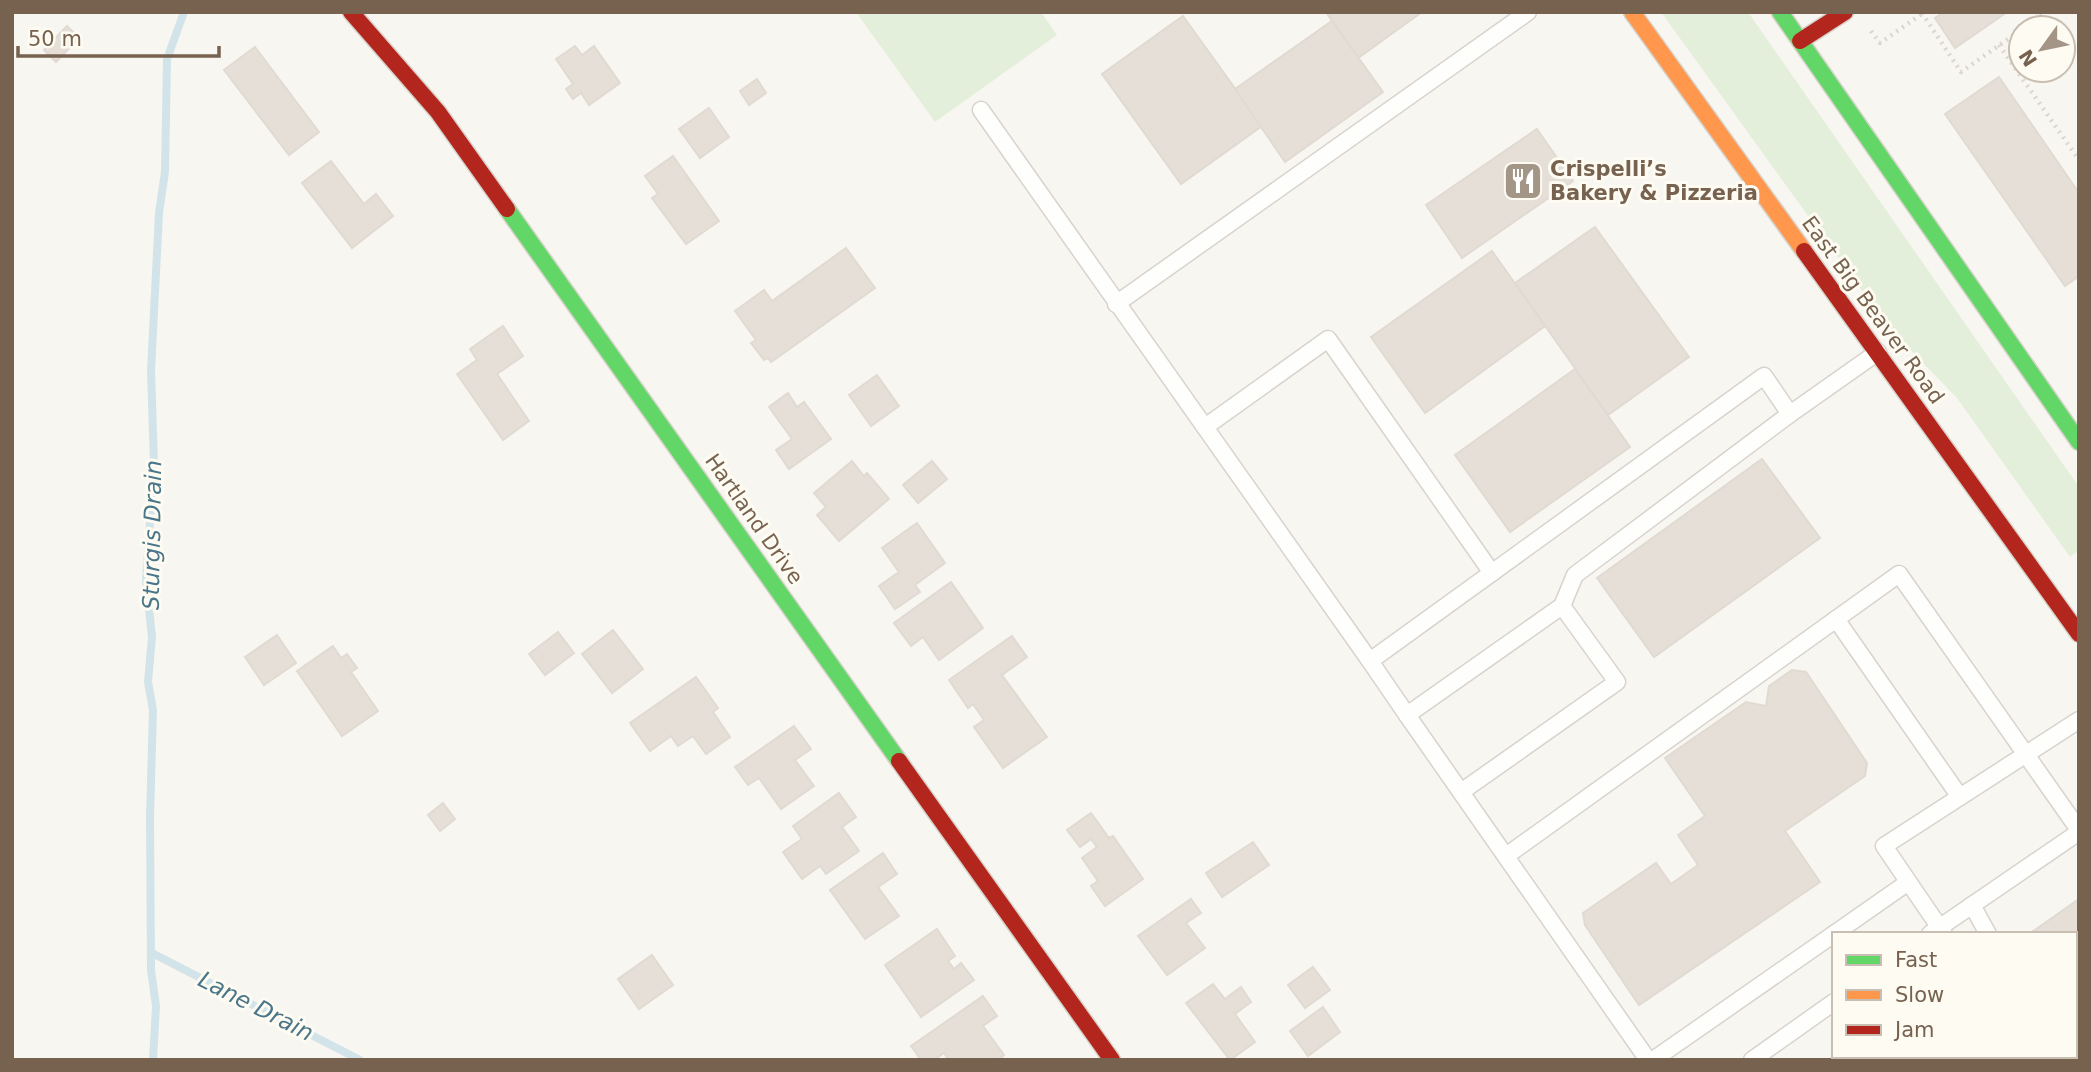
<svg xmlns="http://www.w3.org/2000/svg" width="2091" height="1072" viewBox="0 0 2091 1072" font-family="'DejaVu Sans',sans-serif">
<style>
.green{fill:#e4efdb}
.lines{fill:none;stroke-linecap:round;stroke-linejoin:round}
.stream{stroke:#d2e4e9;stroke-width:8}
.building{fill:#e5dfd7;stroke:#e1dad2;stroke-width:2}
.lane-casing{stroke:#d8d3cd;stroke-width:19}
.fast-casing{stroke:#d6d2ca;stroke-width:19}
.slow-casing{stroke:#d6d2ca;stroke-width:19}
.jam-casing{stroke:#d6d2ca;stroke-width:19}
.path{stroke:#dbd6d0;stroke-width:4.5;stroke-dasharray:2 5;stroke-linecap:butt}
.lane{stroke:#fefefd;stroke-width:16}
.fast{stroke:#63d668;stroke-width:16}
.slow{stroke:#ff974d;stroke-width:16}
.jam{stroke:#b3261e;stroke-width:16}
.labels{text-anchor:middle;stroke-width:6;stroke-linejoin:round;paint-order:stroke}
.poi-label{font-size:21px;font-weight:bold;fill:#77624f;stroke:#fefbf3;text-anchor:start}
.street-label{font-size:21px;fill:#77624f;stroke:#fefbf3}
.water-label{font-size:23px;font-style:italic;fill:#497789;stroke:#fefbf3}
</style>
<rect width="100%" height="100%" fill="#f8f6f0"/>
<g class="green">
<polygon points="856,12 1041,12 1057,35 935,122"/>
<polygon points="1661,12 1748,12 2079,487 2079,556 2076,552 2070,557 1957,398 1889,328"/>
</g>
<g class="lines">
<g class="stream">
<polyline points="152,953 360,1060"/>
<polyline points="153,1060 156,1006 151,970 150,816 153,710 148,682 152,637 146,580 154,463 151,371 159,213 165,172 167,59 184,12"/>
</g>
</g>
<g class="building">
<polygon points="1326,12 1422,12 1358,58"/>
<polygon points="1944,12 2007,12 1955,48 1935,18"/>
<polygon points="1183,16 1262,126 1181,184 1102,74"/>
<polygon points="1332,21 1383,92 1285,162 1235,89"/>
<polygon points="67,26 79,38 56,62 44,50"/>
<polygon points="575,46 582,55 594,46 620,83 589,105 581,93 573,99 566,89 573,84 556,59"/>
<polygon points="255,47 319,132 289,155 224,70"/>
<polygon points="1999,77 2079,193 2079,276 2065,286 1945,114"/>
<polygon points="757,79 766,93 749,105 740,91"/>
<polygon points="709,108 729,137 700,158 679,129"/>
<polygon points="1537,129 1573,181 1462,258 1426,205"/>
<polygon points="673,156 719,221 686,244 652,198 658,194 645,176"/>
<polygon points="331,161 364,204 376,194 393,216 352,248 302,183"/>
<polygon points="1595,227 1689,357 1608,415 1515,283"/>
<polygon points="846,248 875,288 771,362 768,358 764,360 751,343 756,340 735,311 764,290 772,301"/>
<polygon points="1492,251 1545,326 1425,413 1371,337"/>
<polygon points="503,326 523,356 497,374 529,421 503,440 457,374 477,360 470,349"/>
<polygon points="1575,369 1630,447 1510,532 1455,455"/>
<polygon points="877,375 899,406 871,426 849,395"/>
<polygon points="788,393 797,407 804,402 831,439 789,469 776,450 792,439 769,407"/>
<polygon points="1762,459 1820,538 1654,657 1597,578"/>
<polygon points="852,461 864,476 867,473 889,499 839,541 817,515 826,507 814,493"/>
<polygon points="932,461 947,479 918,503 903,485"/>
<polygon points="917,523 945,563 915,585 920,592 895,609 879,586 899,572 882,548"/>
<polygon points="951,582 983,628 939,660 923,637 911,646 894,623"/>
<polygon points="613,630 643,669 612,693 582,654"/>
<polygon points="558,632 574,653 545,675 529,654"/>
<polygon points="277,635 296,663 264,685 245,657"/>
<polygon points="1012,636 1027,657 1002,675 1047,737 1003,768 974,727 984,720 973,704 968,708 949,680"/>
<polygon points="333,646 341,658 347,654 357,668 351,672 378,711 342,736 297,671"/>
<polygon points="1792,670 1806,672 1867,763 1865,776 1785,831 1820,882 1639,1005 1585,925 1583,913 1656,863 1671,884 1698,865 1678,835 1705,816 1665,758 1746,702 1766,706 1769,686"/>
<polygon points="696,677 718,708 713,712 730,737 706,754 693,736 678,746 671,736 650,751 630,723"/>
<polygon points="794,726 811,749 795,760 814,786 781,809 759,778 748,785 735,767"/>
<polygon points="839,793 856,817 842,827 859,851 826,874 820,866 802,879 783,852 802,839 793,826"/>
<polygon points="443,803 455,819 440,831 428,815"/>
<polygon points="1091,813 1109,838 1113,836 1143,879 1105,906 1091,886 1098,881 1082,858 1097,847 1091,839 1080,847 1067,830"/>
<polygon points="1253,842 1269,865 1222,897 1206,873"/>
<polygon points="883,853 897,874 878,887 899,916 865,939 830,890"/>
<polygon points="1191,899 1201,913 1186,923 1205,948 1167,975 1138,936"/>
<polygon points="2079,899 2079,948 2075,950 2075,934 2029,934"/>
<polygon points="937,929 955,956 948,961 954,969 961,963 974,980 921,1017 885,965"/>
<polygon points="652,955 673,985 639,1009 618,979"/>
<polygon points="1313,967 1330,990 1305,1008 1288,985"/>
<polygon points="1213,984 1225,999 1241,987 1251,1002 1235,1014 1255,1042 1230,1060 1186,1003"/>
<polygon points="2079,994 2079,1042 2075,1037 2075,997"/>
<polygon points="983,996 997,1016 983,1026 1004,1055 998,1060 949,1060 944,1053 934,1060 921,1060 911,1046"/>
<polygon points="1323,1007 1340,1032 1308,1056 1290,1031"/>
</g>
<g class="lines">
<g class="lane-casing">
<g id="lane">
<polyline points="981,110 1370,661 1764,376 1790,414 1878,352"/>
<polyline points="1116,304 1528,12"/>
<polyline points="1205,427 1328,339 1492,573"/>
<polyline points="1836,619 1960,797"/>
<polyline points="1370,661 1407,715"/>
<polyline points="1461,792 1617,682 1562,606"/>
<polyline points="1506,856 1899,574 2079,830"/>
<polyline points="1972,905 1988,934"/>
<polyline points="1834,934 1907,883"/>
<polyline points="1930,934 2079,832"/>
<polyline points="1944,934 1884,846 2079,720"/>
<polyline points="2075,973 2079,970"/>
<polyline points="2032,1056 2034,1060"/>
<polyline points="1893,1059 1896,1056"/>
<polyline points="1648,1060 1407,715 1562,606 1575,575 1790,414"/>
<polyline points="1653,1060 1834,934"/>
<polyline points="1752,1060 1834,1002"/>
</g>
</g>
<g class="fast-casing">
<g id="fast">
<polyline points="1780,12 2079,442"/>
<polyline points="507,209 899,761"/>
</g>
</g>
<g class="slow-casing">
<polyline id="slow" points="1632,12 1804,251"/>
</g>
<g class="jam-casing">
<g id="jam">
<polyline points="351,12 438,112 507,209"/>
<polyline points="1800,41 1845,12"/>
<polyline points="1804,251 2079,634"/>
<polyline points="899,761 1112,1060"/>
</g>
</g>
<g class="path">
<polyline points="1922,13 1961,72 2021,30"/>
<polyline points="2023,28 2046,12"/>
<polyline points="1871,31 1880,43 1923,13"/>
<polyline points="1999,45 2079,160"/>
<polyline points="2075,1052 2079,1053"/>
<polyline points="1985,1060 1989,1056"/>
</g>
<use href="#lane" class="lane"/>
<use href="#fast" class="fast"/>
<use href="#slow" class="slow"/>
<use href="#jam" class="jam"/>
</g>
<defs>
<g id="restaurant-square" transform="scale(2.0125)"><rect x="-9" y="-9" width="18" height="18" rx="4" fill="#a49687" stroke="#fefbf3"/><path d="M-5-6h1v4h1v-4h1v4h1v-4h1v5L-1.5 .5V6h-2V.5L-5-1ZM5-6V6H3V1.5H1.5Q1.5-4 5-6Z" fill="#fff"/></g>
</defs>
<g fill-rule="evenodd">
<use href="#restaurant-square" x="1523" y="181"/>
</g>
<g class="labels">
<g class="poi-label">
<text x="1550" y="176">Crispelli’s<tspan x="1550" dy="24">Bakery &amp; Pizzeria</tspan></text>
</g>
<g class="street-label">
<text transform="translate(1873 310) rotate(54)" y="7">East Big Beaver Road</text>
<text transform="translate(754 519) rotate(55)" y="7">Hartland Drive</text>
</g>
<g class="water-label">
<text transform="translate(152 535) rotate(-89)" y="8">Sturgis Drain</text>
<text transform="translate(256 1006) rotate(27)" y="8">Lane Drain</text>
</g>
</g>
<rect width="2091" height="1072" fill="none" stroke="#77624f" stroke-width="28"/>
<rect x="1832" y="932" width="245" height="126" fill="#fefbf3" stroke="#c8beb1" stroke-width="2"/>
<rect x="1846" y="955" width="35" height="10" fill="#63d668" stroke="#c8beb1" stroke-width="2"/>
<text x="1895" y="967" font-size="21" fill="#77624f">Fast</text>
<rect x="1846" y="990" width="35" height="10" fill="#ff974d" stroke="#c8beb1" stroke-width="2"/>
<text x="1895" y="1002" font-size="21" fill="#77624f">Slow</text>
<rect x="1846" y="1025" width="35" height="10" fill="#b3261e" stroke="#c8beb1" stroke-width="2"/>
<text x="1895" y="1037" font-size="21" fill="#77624f">Jam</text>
<g transform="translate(2042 49) rotate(237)"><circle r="33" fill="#fefbf3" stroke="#c8beb1" stroke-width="2"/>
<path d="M0-5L12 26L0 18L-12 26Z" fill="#a49687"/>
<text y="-10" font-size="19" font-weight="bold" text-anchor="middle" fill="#77624f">N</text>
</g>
<path d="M18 46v10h201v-10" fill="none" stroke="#77624f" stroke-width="3.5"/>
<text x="28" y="46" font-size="21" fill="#77624f" stroke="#fefbf3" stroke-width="5" paint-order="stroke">50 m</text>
</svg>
